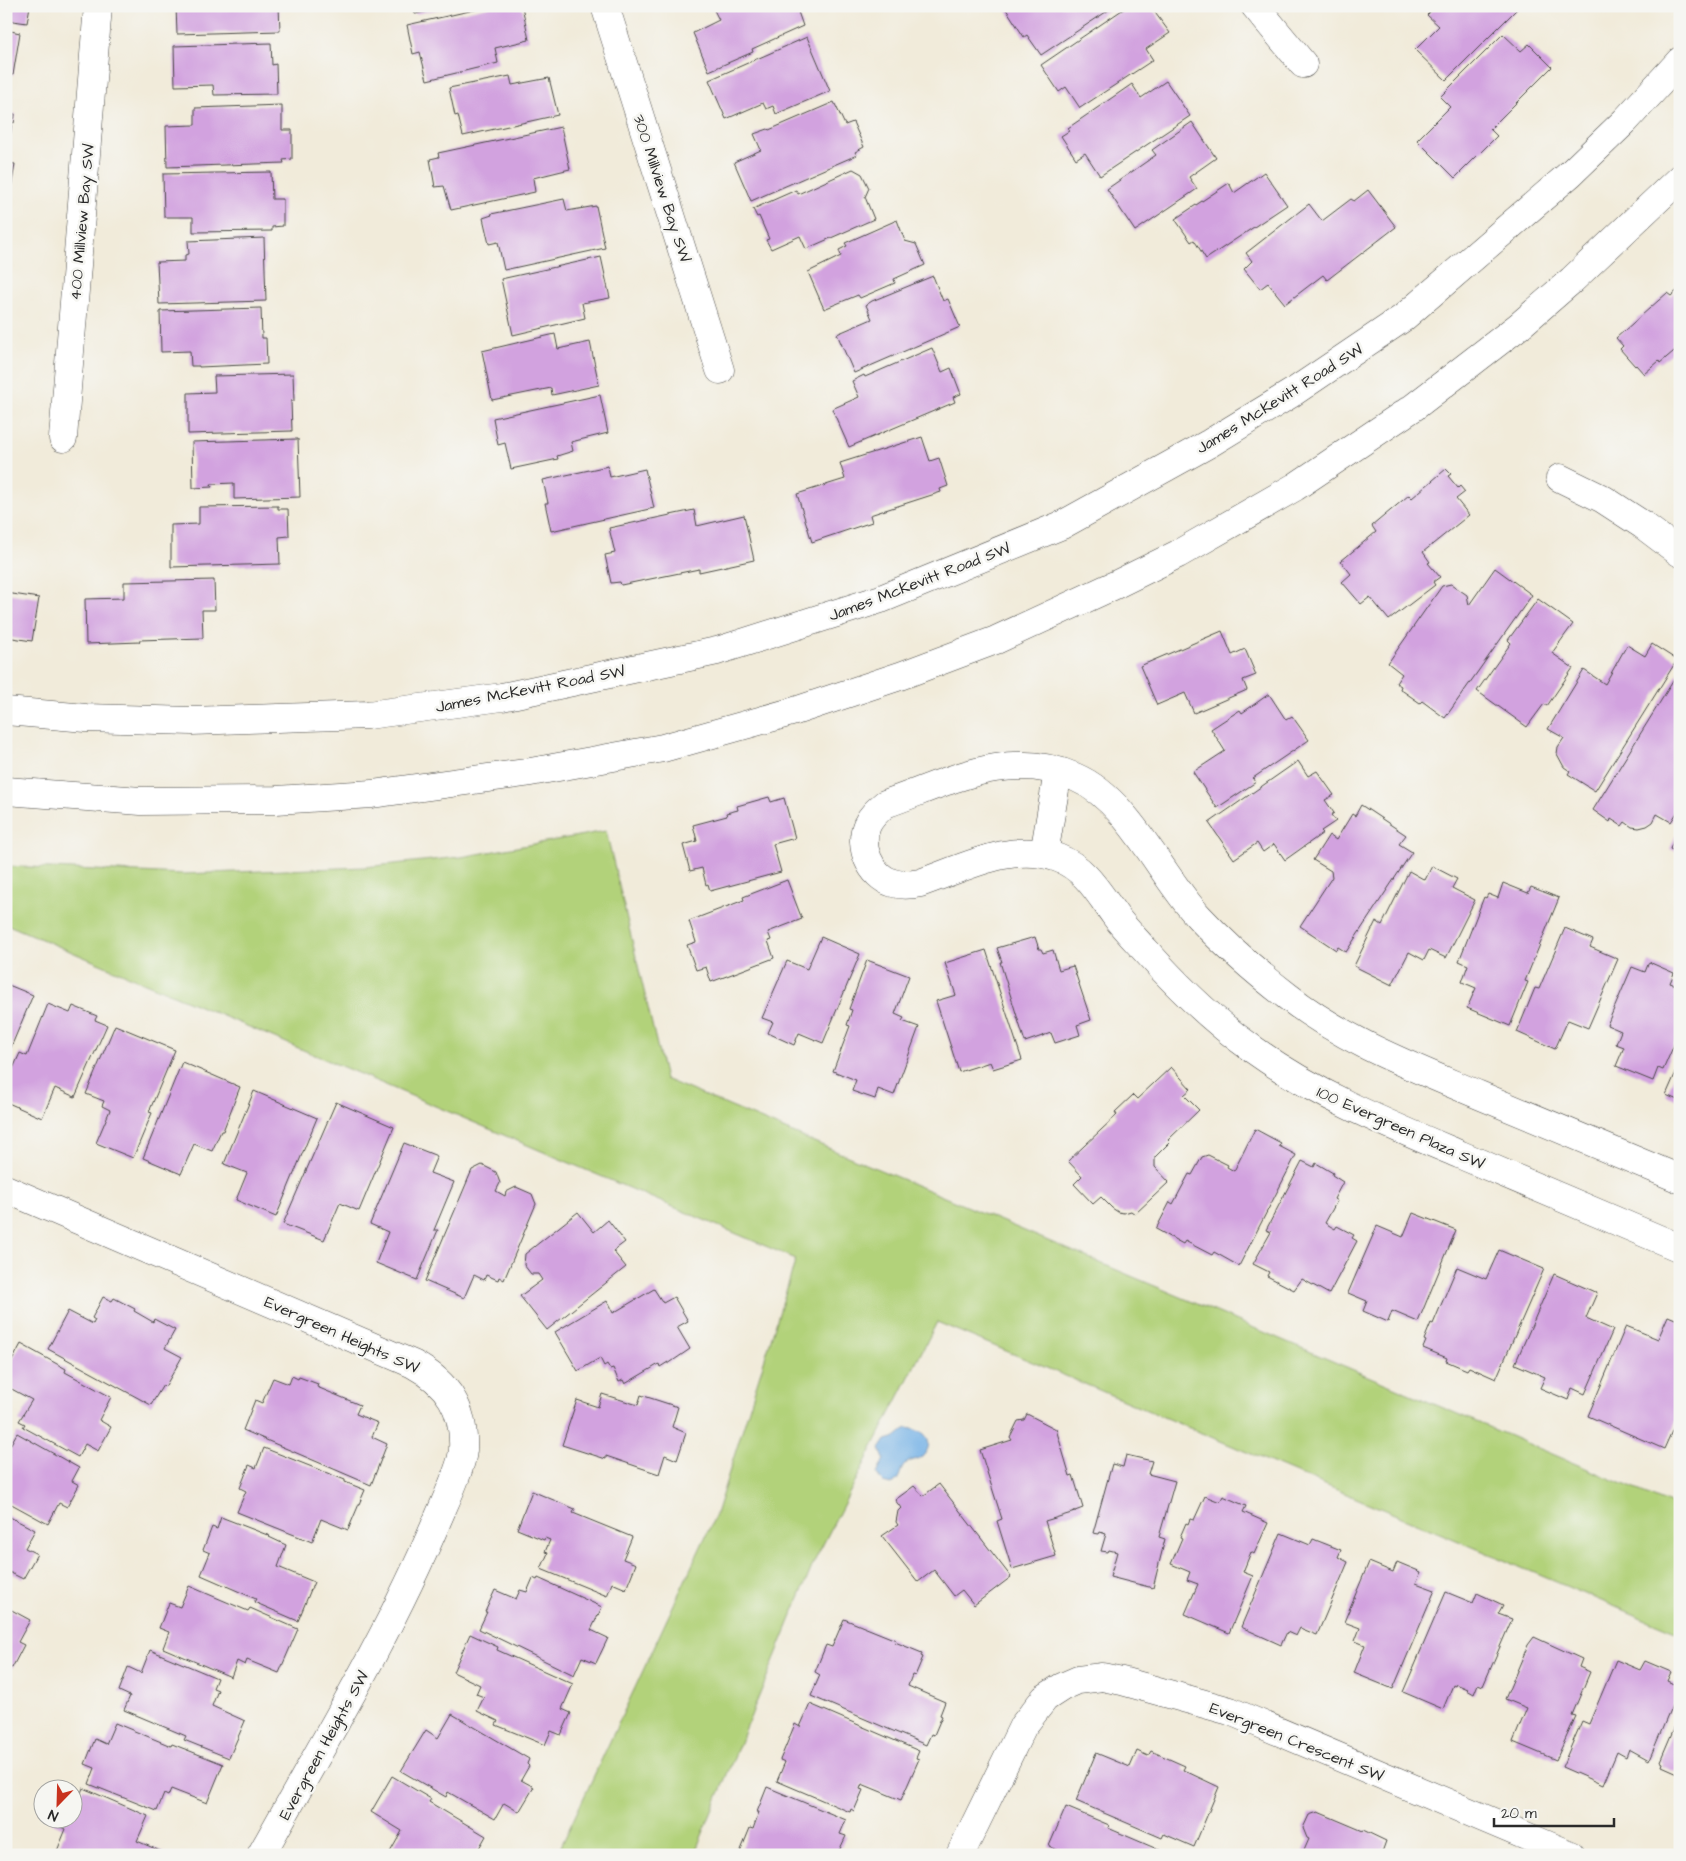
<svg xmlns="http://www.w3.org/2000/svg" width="1686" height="1861" viewBox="0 0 1686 1861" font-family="'Architects Daughter',sans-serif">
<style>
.green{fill:#b2d27a;stroke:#6e7e52}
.water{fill:#73b1e6;stroke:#4f6e88}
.building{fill:#d2a2df}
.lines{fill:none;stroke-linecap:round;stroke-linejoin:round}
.minor-casing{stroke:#494845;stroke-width:29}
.major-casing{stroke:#494845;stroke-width:29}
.minor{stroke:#fff;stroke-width:28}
.major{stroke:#fff;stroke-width:28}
.labels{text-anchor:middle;stroke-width:5;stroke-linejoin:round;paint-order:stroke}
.street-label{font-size:16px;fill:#2b2b2b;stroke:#f6f6f2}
</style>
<rect width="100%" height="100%" fill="#f6f6f2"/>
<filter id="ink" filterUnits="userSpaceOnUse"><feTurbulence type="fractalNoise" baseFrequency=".02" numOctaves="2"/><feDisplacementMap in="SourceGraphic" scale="10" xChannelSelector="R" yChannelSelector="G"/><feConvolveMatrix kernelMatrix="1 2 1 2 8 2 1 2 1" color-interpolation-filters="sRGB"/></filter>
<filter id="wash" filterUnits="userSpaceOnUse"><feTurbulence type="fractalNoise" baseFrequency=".0096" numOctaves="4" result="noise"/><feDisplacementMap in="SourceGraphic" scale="20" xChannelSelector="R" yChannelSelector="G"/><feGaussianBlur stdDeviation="1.12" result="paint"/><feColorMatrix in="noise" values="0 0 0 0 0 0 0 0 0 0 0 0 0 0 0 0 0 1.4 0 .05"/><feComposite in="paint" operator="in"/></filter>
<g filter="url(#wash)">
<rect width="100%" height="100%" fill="#f1ebda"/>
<polygon class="green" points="606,831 665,1079 1680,1508 1680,1634 937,1322 814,1562 694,1855 557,1855 716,1514 796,1259 6,924 6,866 183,874 365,867 461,857"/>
<path class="water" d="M907,1428C924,1430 937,1442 922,1457C917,1460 911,1460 907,1463C898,1469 903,1478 891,1485L883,1483L877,1474L884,1459L880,1449L886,1440L896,1437Z"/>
<g id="blocks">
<g class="building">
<polygon points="6,6 30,6 27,23 6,20"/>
<polygon points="176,6 279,6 280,31 177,34"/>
<polygon points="413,6 449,6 449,7 415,14"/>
<polygon points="492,6 522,6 529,40 495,48 498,63 427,80 420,52 413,54 407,25"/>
<polygon points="722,6 796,6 803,26 752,49 753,52 709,71 693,33 719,20 714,10"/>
<polygon points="1004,6 1115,6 1041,55 1027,35 1024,37"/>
<polygon points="1128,6 1152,6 1154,9 1153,10 1170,33 1146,49 1153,60 1080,108 1066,87 1059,92 1041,65"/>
<polygon points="1436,6 1520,6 1446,80 1415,50 1439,26 1427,15"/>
<polygon points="6,30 20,33 13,75 6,74"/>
<polygon points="1503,34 1521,51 1529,44 1552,67 1490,129 1497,136 1455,178 1417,140 1450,107 1440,97"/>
<polygon points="807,37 830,91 776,114 773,106 766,109 763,103 726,119 709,80"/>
<polygon points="271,43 272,65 276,64 277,94 214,95 213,85 175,86 174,46"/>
<polygon points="510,76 512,85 549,78 558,115 463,136 458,115 455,116 449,88"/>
<polygon points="1166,81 1190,116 1100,176 1085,153 1076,159 1061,136 1069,131 1068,128 1132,84 1141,98"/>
<polygon points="834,102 845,125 853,122 864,147 855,152 857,155 751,201 734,162 761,150 754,134 768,129 769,130"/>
<polygon points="282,105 282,130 292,130 292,159 283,160 284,163 167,167 166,126 195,125 195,108"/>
<polygon points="6,113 15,114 14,123 12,122 8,155 6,155"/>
<polygon points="1192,122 1216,158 1189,177 1197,189 1135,231 1107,189 1156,155 1152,150"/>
<polygon points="561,127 570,169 533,178 535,192 451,210 444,186 435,187 430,159 439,157 438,153"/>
<polygon points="6,163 15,164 8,207 6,206"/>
<polygon points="853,169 862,174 869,188 865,197 874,219 806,249 800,236 771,249 766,240 769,239 759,216 757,217 753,209 796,190 798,194"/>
<polygon points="271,172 272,199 283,199 283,226 272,227 272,231 193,232 193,217 164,217 163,174"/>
<polygon points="1264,172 1287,205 1206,259 1194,240 1191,242 1175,219 1229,183 1234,193"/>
<polygon points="1368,190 1396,227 1327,280 1323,275 1285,304 1268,283 1260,289 1244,269 1252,261 1246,253 1309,204 1322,221 1351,199 1354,201"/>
<polygon points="564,199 567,211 596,206 605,248 504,270 498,242 489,244 483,218 492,215 491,214"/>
<polygon points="897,220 905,241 916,244 925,265 894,279 895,283 860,298 858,295 824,309 808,272 841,256 839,250 847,246 845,243"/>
<polygon points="264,238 266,301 159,304 157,262 185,261 185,255 189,254 188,241"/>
<polygon points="601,257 610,298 582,303 585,318 513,335 501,279"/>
<polygon points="933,276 943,301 948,299 960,327 854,373 837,334 872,319 866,305 872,301"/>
<polygon points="1680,288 1680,346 1660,363 1659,361 1644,374 1636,365 1635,366 1620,349 1623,346 1616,338 1667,293 1671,296"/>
<polygon points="261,308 262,338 266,338 267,364 199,367 199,366 191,366 190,351 161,352 160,311"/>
<polygon points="555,334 558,349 590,342 599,385 552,395 551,388 492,400 482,351"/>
<polygon points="932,348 942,372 951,368 961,394 953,397 955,402 849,447 832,409 859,397 852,381 864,375 865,377"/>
<polygon points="293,374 294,401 291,401 292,431 188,434 188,393 215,392 214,376"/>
<polygon points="600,395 608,433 571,442 573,451 557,456 558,459 511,469 505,443 498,445 493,418"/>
<polygon points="922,437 930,461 939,458 948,486 940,489 941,492 870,515 872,522 812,542 797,494 845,479 840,463"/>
<polygon points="298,439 300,497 234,499 234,483 211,484 212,487 193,488 192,442"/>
<polygon points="608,466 610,477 645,469 654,508 551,531 545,503 548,503 543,480"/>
<polygon points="1446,469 1451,474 1448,476 1458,488 1460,486 1465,492 1456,499 1469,515 1423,552 1430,562 1428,563 1440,577 1433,582 1435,585 1389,620 1370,597 1361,604 1342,582 1351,574 1341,561 1376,532 1372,526 1409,495 1412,498"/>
<polygon points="278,506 278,509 288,509 289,536 279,537 280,564 171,567 171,525 199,524 199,507"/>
<polygon points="694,510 697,526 744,515 754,560 699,572 699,569 621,585 620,582 611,583 605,555 615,553 609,528"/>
<polygon points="1495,568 1532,595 1445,718 1422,701 1420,703 1400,689 1401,686 1396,683 1402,674 1388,663 1442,586 1451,584 1467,595 1469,605"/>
<polygon points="214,580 215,610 202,610 203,638 139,640 140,642 86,644 85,599 124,598 124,582"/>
<polygon points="6,593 39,598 32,641 6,637"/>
<polygon points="1538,599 1573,624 1552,653 1573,668 1547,706 1544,704 1527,727 1477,691 1511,643 1508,640"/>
<polygon points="1222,631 1232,655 1245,649 1256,675 1243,680 1247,690 1194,713 1185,693 1157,705 1140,666"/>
<polygon points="1652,644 1677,660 1595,791 1568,774 1570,771 1564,767 1557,754 1558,747 1564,738 1548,729 1584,670 1605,684 1627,645 1645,656"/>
<polygon points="1680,670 1680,808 1671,822 1657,814 1653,822 1647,826 1639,828 1632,827 1625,822 1622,826 1611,819 1610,822 1593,810"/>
<polygon points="1269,694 1286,720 1292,716 1309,740 1253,778 1256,782 1217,808 1193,772 1225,751 1211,729 1240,710 1242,713"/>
<polygon points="1298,761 1308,776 1317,771 1334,795 1325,800 1334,813 1331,815 1336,821 1321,831 1323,833 1285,860 1274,844 1263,852 1257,843 1234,859 1209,823"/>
<polygon points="769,797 771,802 784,798 795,838 773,844 781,872 710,891 708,884 706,885 702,868 690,871 683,845 697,841 693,825 727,816 726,813 738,810 737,806"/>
<polygon points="1361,805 1406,835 1399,844 1412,852 1346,952 1338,947 1336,950 1300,926 1332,877 1331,871 1313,860 1329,835 1336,840 1352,814 1355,816"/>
<polygon points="1680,826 1680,853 1670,849"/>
<polygon points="1432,866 1457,879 1452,888 1475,900 1446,958 1429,950 1424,960 1409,952 1392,985 1354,966 1376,921 1382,925 1409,871 1425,880"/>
<polygon points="787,880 802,919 768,932 771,940 768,941 774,958 711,982 706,967 696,970 687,945 696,942 689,921 744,900 743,897"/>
<polygon points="1503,883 1528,893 1531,887 1559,898 1525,981 1528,982 1510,1026 1467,1008 1476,988 1462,982 1468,965 1459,961 1484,897 1486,898 1488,894 1498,898"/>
<polygon points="1565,928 1593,940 1590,947 1618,959 1588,1028 1568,1020 1555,1049 1517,1032 1535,988 1539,989"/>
<polygon points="821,937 860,954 823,1043 799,1033 794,1045 768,1033 773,1022 762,1018 787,961 807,969"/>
<polygon points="1035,937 1039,949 1041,949 1043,953 1053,950 1059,970 1073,966 1091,1020 1077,1025 1080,1035 1055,1043 1051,1033 1025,1042 1000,962 1002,962 997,948"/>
<polygon points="986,950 1022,1060 993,1069 990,1062 959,1072 936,1001 956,995 945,963"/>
<polygon points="867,960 909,976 895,1014 904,1018 902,1021 919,1027 894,1095 878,1089 875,1099 852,1091 856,1080 833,1071 850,1026 847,1025 852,1010 849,1009"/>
<polygon points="1649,962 1674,973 1670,983 1680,987 1680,1031 1663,1070 1658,1068 1653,1081 1616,1066 1624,1047 1616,1044 1621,1031 1607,1025 1632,967 1645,972"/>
<polygon points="6,984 33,995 6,1059"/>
<polygon points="48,1004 70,1013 73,1006 97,1016 95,1020 107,1025 75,1097 55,1088 42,1118 6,1102 6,1084 20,1053 27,1056"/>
<polygon points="115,1025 175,1050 149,1112 152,1113 133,1158 96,1143 110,1110 102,1106 104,1101 86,1094"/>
<polygon points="182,1062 240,1087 223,1131 221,1131 212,1151 194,1144 181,1174 143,1158"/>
<polygon points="1680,1063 1680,1101 1666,1095"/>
<polygon points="1171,1067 1191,1089 1184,1095 1199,1110 1168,1140 1170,1142 1155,1157 1155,1167 1169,1182 1135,1214 1131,1211 1124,1213 1118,1212 1112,1208 1101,1197 1093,1204 1074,1184 1082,1176 1068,1161 1117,1115 1115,1112 1133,1095 1137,1099"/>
<polygon points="254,1091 317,1118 276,1217 236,1200 247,1173 224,1164"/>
<polygon points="336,1102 394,1127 359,1211 340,1203 324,1240 283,1224"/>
<polygon points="1255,1129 1281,1143 1279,1146 1296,1155 1239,1266 1214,1252 1212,1255 1185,1241 1183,1244 1156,1229 1170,1202 1173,1204 1189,1174 1192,1175 1202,1157 1208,1155 1228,1165 1227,1167 1234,1171"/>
<polygon points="404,1143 437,1156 430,1173 454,1182 434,1230 438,1230 417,1280 376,1263 388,1232 370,1224"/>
<polygon points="1302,1161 1314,1167 1316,1163 1333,1173 1332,1175 1343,1182 1334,1199 1337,1201 1325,1223 1335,1229 1337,1226 1354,1235 1352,1238 1357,1241 1329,1294 1302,1279 1294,1290 1267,1276 1269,1272 1253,1264 1271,1232 1266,1230"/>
<polygon points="482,1165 496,1172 500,1183 496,1191 505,1196 506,1192 516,1187 532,1194 536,1204 504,1280 499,1277 498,1280 486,1275 484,1280 474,1275 464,1298 425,1281 472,1170"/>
<polygon points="578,1212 594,1232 608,1220 625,1242 613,1251 626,1267 547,1330 520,1296 542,1280 538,1274 531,1274 524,1265 525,1254"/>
<polygon points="1413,1213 1456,1230 1418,1322 1392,1311 1388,1322 1363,1311 1367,1301 1348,1293 1377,1226 1403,1237"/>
<polygon points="1499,1250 1544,1269 1496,1379 1469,1367 1467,1370 1446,1361 1447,1358 1423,1348 1426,1341 1424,1340 1431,1323 1433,1324 1457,1267 1486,1279"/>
<polygon points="1554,1274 1597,1293 1586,1318 1613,1330 1585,1394 1572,1388 1568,1400 1540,1388 1545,1377 1515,1364"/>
<polygon points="654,1289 663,1303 674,1297 688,1321 677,1327 690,1349 668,1364 668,1362 660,1367 659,1364 625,1384 623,1380 619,1382 613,1368 610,1369 607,1364 604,1366 600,1358 578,1371 555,1332 607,1301 613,1313"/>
<polygon points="103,1297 112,1301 114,1298 135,1309 134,1311 153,1322 154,1319 175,1330 165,1348 182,1357 165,1387 163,1385 151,1405 48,1349 68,1311 93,1324 95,1320 92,1318"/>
<polygon points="1668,1316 1680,1321 1680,1413 1664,1449 1588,1416 1626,1326 1658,1339"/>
<polygon points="21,1344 66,1369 65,1372 111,1397 99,1420 111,1427 98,1451 85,1444 78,1457 23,1427 25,1424 19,1421 32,1400 6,1386 6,1372"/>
<polygon points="292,1376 298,1379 299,1377 318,1384 317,1387 360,1405 356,1414 378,1423 372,1437 387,1444 371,1485 243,1430 255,1400 262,1403 273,1378 289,1384"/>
<polygon points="602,1394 638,1405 641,1395 678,1407 672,1427 686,1433 677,1460 665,1455 659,1474 606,1456 606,1459 562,1445 577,1400 598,1407"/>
<polygon points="1027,1414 1056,1429 1070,1476 1073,1475 1083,1508 1075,1511 1075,1512 1045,1521 1056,1556 1012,1569 997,1521 1002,1519 980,1450 1012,1440 1010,1437 1018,1421 1024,1420"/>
<polygon points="17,1433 79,1468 72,1481 79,1485 67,1507 59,1503 48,1524 6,1501 6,1448 8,1449"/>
<polygon points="264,1448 345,1480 345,1482 365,1490 348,1530 321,1519 312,1542 237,1512 246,1491 240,1488 249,1465 256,1468"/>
<polygon points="1126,1455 1152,1461 1148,1474 1175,1481 1159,1537 1165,1539 1153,1588 1110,1577 1117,1552 1109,1550 1108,1552 1101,1551 1106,1534 1100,1532 1099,1534 1093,1533 1112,1464 1123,1467"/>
<polygon points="939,1484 1011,1577 974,1605 962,1590 954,1596 934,1570 918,1582 882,1536 898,1525 896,1522 898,1511 901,1508 895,1500 914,1486 923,1496"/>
<polygon points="532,1491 575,1509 573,1513 632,1537 623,1559 636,1564 626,1589 612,1583 607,1596 541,1569 548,1553 545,1552 550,1540 545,1538 544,1540 517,1529"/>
<polygon points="1205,1496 1220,1502 1223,1496 1246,1506 1243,1512 1268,1523 1254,1554 1251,1552 1243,1572 1253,1576 1229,1633 1185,1614 1198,1584 1187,1580 1190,1572 1171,1564 1182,1538 1180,1537 1186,1523 1188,1524 1190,1519 1194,1520"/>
<polygon points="6,1515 35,1530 25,1548 37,1554 23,1579 9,1572 6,1576"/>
<polygon points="221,1517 270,1536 269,1537 286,1545 278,1567 314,1582 298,1621 254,1602 256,1599 201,1575 210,1553 203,1550 212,1527 217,1529"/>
<polygon points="1281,1533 1310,1545 1313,1539 1341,1550 1338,1557 1348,1562 1317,1635 1300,1628 1296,1636 1287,1632 1281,1645 1241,1627"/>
<polygon points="1369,1562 1393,1572 1397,1562 1421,1572 1416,1583 1435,1590 1393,1689 1354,1673 1365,1645 1355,1641 1360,1628 1344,1622"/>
<polygon points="533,1578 537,1580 538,1578 602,1607 591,1630 608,1638 596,1663 582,1657 574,1675 479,1629 487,1612 485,1612 495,1590 516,1599 520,1590 527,1592"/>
<polygon points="189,1586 248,1611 250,1608 298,1629 279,1673 247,1660 245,1665 237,1661 231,1677 163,1648 169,1632 159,1628 169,1603 180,1607"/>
<polygon points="1446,1592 1473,1603 1477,1593 1503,1605 1498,1614 1512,1619 1483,1686 1478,1684 1474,1694 1467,1690 1468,1689 1456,1684 1455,1686 1453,1685 1443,1709 1403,1692"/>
<polygon points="6,1607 30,1620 18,1642 24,1645 12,1668 9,1667 6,1671"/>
<polygon points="844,1619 896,1640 895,1642 922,1653 921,1656 923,1657 915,1676 912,1675 908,1686 945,1702 940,1715 942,1716 934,1735 931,1734 926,1745 811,1696 820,1675 815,1672 826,1645 832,1647"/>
<polygon points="470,1634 498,1647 497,1650 573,1684 562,1709 571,1713 561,1735 551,1731 545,1745 496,1725 498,1721 477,1711 484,1697 476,1694 480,1685 453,1672"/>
<polygon points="1534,1637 1582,1659 1579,1667 1590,1672 1572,1715 1576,1716 1556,1760 1513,1742 1527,1708 1505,1699 1528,1645"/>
<polygon points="150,1650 217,1678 213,1688 218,1690 212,1706 245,1721 229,1758 184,1740 186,1736 124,1710 130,1696 119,1691 128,1667 141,1673"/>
<polygon points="1616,1660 1640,1670 1645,1661 1671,1672 1667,1681 1680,1687 1649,1760 1629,1749 1626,1757 1617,1752 1603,1785 1562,1767 1582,1721 1589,1724"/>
<polygon points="810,1704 919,1751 916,1758 919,1759 901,1800 862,1784 860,1789 863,1790 854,1811 851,1809 850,1812 777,1781 785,1762 780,1760 795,1724 800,1727"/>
<polygon points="452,1714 529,1759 527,1764 529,1766 521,1780 534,1787 519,1812 504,1803 495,1819 448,1792 446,1797 401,1771 426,1730 438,1738"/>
<polygon points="1680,1714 1680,1774 1662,1766 1663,1763 1660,1761"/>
<polygon points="115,1723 171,1746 172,1744 223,1764 207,1803 171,1789 168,1796 164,1794 157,1811 89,1784 95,1768 85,1764 95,1739 106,1744"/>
<polygon points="1137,1751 1148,1756 1151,1751 1185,1766 1183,1770 1219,1787 1194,1847 1164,1834 1162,1838 1076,1801 1096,1753 1130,1767"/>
<polygon points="392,1776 431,1799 429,1802 486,1836 475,1855 389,1854 402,1831 371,1812"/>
<polygon points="767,1787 846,1820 840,1834 846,1836 839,1851 847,1855 739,1855 750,1828 753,1829 759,1812 757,1812"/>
<polygon points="83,1788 148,1816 137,1841 165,1853 164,1855 64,1855 57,1851 66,1829 49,1821 51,1818 72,1818 72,1800 77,1802"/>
<polygon points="1066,1807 1109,1825 1108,1828 1171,1855 1068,1855 1049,1846"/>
<polygon points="1318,1812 1363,1831 1363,1830 1386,1841 1381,1855 1302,1855 1309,1839 1307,1838 1303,1828 1309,1815"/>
</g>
</g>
</g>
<g filter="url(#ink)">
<use href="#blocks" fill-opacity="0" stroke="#494845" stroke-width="1"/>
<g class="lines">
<g class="minor-casing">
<g id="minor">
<polyline points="605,6 720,370"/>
<polyline points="1255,6 1303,64"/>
<polyline points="63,438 98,6"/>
<polyline points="1560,478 1603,499 1643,525 1680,553"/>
<polyline points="1044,854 1058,772"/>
<path d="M1680,1179C1613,1151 1546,1123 1479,1095C1413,1067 1344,1041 1287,996C1256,972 1226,946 1199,917C1160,875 1129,800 1075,777C1008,748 949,782 885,804C878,810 871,816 867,825C858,846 870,876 893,883C903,886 911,885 920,883C964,868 1012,841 1058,858C1085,868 1098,892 1114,914C1123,927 1135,939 1146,951C1179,988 1214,1022 1254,1050C1318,1096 1390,1125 1461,1155C1534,1186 1607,1217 1680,1248"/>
<path d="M6,1189L413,1364C448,1383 465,1409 463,1450C462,1467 444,1504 437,1521C388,1637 322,1745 261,1855"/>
<polyline points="960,1855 1023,1726 1045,1698 1062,1687 1078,1680 1102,1677 1122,1681 1230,1711 1571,1855"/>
</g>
</g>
<g class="major-casing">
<g id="major">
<polyline points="6,711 86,718 192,721 368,715 502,697 717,651 881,599 1062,525 1210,443 1292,393 1403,318 1570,174 1625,121 1680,61"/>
<polyline points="6,791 141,801 276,800 372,794 525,773 663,748 795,711 900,676 996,640 1115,585 1178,554 1295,487 1414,407 1519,326 1572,280 1680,178"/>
</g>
</g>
<use href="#minor" class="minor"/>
<use href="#major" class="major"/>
</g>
</g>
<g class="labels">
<g class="street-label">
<text transform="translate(663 188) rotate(72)" y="6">300 Millview Bay SW</text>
<text transform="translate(81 222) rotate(-85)" y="6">400 Millview Bay SW</text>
<text transform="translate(1279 398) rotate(-32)" y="6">James McKevitt Road SW</text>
<text transform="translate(919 581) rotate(-21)" y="6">James McKevitt Road SW</text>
<text transform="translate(530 688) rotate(-11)" y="6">James McKevitt Road SW</text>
<text transform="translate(1401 1127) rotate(24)" y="6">100 Evergreen Plaza SW</text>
<text transform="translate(342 1334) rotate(24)" y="6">Evergreen Heights SW</text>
<text transform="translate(1297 1741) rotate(22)" y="6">Evergreen Crescent SW</text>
<text transform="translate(323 1745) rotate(-61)" y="6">Evergreen Heights SW</text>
</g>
</g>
<rect width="1686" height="1861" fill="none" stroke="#f6f6f2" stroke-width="25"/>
<g transform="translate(58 1804) rotate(203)"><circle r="24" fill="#f6f6f2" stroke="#a5a5a2"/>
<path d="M0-4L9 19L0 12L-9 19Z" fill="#c8321e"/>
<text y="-8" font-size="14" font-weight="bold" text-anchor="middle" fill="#2b2b2b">N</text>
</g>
<path d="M1494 1818v8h120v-8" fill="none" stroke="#2b2b2b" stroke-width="2.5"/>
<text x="1501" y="1818" font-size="15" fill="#2b2b2b" stroke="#f6f6f2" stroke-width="4" paint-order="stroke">20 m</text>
</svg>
